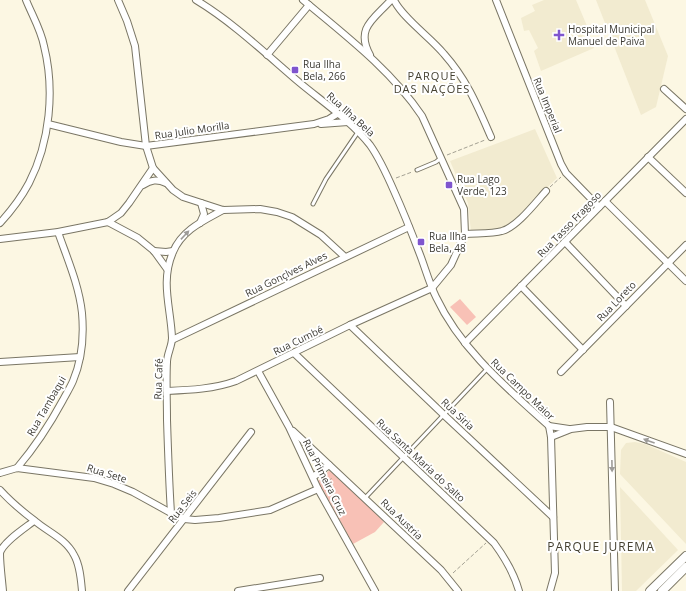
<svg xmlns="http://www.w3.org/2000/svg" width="686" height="591" viewBox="0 0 686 591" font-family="'Open Sans',sans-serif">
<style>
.built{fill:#f2ebd0}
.green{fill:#f8c1b6}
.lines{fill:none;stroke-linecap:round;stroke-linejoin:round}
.service-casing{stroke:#7a7665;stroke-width:5}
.minor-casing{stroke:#7a7665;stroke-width:8}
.tertiary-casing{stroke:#7a7665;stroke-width:10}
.path{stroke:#a4a193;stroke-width:1;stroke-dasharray:4 2;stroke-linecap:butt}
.service{stroke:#fff;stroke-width:3}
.minor{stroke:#fff;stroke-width:6}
.tertiary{stroke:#fff;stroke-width:8}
.oneway{fill:#9e9c99}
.poi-dot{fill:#7f55ce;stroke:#fff;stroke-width:1.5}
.labels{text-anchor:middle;stroke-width:4;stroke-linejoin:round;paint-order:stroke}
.poi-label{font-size:10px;fill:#3c3a33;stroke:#fff;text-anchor:start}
.street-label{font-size:10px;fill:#3c3a33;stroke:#fff}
.neighbourhood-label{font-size:11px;letter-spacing:1px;fill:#454131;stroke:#fff}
.quarter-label{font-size:12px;letter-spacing:1px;fill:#454131;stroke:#fff}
</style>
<rect width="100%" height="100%" fill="#fcf7e3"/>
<g class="built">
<polygon points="544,0 576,0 590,33 582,36 586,47 593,44 594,48 541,71 534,51 538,48 529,30 524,31 521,18 535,11 532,5"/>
<polygon points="596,0 645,0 668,56 656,107 641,115"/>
<polygon points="535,129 557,178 502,231 471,232 468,203 450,161"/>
<polygon points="635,442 645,444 686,462 686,544 620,474 621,450 626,443"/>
<polygon points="620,487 678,550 636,591 622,591"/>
</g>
<g class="green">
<polygon points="460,299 476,317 467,325 450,307"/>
<polygon points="331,469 384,522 375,532 353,544 318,481"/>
</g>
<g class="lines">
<g class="service-casing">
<g id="service">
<polyline points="417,170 436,162 441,158"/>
<polyline points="313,204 326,179 358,132"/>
<polyline points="365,498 487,369"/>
</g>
</g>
<g class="minor-casing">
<g id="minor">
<polyline points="118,0 127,21 135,46 146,146 153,168 173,190 183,197 223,210 260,209 277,212 292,217 321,235 345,257"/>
<path d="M196,0C234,23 267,55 300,83C323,102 352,122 370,145C380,159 387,175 394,191C403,211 411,231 419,252C425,267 429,283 436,297C461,350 507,388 549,426L551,437L555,573L550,591"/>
<polyline points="496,0 561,164 566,173 599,207"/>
<path d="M395,2C405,20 430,37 444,54C467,80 477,105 491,137"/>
<polyline points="267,55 309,5"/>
<path d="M370,55C355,28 374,19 391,0"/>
<polyline points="664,89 686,109"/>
<polyline points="48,124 121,142 146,146 314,124 329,119 337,114"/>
<polyline points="321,124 348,122"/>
<polyline points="648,157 686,193"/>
<path d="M143,185C151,180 157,179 166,183"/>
<polyline points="605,201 686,281"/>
<polyline points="108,222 138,238 154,251 167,269"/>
<path d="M0,223C11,211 21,198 29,183C50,142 55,90 44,46C41,30 32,15 26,0"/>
<polyline points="200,223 204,214 201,203"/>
<path d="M465,234C476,233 492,234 502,231C517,227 536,202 546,191"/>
<polyline points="0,239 58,232 108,222 121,213 129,203 153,168"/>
<polyline points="565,242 626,306"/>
<polyline points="154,251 166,252 173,251"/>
<polyline points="521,286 583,350"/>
<polyline points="350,325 444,415 553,517"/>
<polyline points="172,340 409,227"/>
<polyline points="465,343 686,119"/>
<path d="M294,353L494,543C505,558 514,573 519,591"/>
<polyline points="0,362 80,357"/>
<polyline points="258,371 289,427 318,489 375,591"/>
<polyline points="561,372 686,245"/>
<path d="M167,391C190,390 214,389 236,381L350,325L432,288L451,265L465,234L464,209L422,116C391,70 345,35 303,0"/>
<polyline points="610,402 615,591"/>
<polyline points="549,426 569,429"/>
<polyline points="293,431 441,570 458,591"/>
<polyline points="551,437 571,429 587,427 611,427 686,454"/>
<path d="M17,468C35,447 50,424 63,400C66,394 70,388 73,381C82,360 84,336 82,313C79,285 67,258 58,232"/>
<polyline points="0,473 17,468 94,478 114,484 133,492 171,513 184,519 195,520 219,518 270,510 318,489"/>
<polyline points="313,477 329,465"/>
<path d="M0,490C10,501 23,512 35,521C48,532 66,539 74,555C80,565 81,580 82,591"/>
<path d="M171,513C169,482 168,451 167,420C167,400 166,381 167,362C167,354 172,346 172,338C171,308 160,282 173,252C182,230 203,221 223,210"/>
<path d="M3,591C2,579 0,565 0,553C3,542 25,528 34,521"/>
<polyline points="128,591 251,432"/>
<polyline points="238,591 320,578"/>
</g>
</g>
<g class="tertiary-casing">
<g id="tertiary">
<polyline points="650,591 686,556"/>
<polyline points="662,591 686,567"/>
</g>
</g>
<g class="path">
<polyline points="447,155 485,140"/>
<polyline points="396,178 412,172"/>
<polyline points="550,187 561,177"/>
<polyline points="324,485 332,478"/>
<polyline points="453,573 486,543"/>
</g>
<use href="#service" class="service"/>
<use href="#minor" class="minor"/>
<use href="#tertiary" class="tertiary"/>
</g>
<defs><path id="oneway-solid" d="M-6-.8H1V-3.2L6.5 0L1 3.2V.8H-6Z"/></defs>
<g class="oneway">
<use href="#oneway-solid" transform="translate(185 235) rotate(-47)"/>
<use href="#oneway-solid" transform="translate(649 441) rotate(-160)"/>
<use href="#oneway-solid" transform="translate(612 466) rotate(89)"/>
</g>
<g class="poi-dot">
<path d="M557 29h4v4h4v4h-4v4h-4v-4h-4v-4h4z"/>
<rect x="291" y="66" width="8" height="8" rx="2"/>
<rect x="445" y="181" width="8" height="8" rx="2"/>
<rect x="417" y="238" width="8" height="8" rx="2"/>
</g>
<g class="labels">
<g class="poi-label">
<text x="568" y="33">Hospital Municipal<tspan x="568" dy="12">Manuel de Paiva</tspan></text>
<text x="303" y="68">Rua Ilha<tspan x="303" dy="12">Bela, 266</tspan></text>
<text x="457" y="183">Rua Lago<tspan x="457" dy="12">Verde, 123</tspan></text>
<text x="429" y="240">Rua Ilha<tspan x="429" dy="12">Bela, 48</tspan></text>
</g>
<g class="street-label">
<text transform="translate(548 105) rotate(68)" y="4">Rua Imperial</text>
<text transform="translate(351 114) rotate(42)" y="4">Rua Ilha Bela</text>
<text transform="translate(192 130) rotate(-8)" y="4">Rua Julio Morilla</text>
<text transform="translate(569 224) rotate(-46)" y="4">Rua Tasso Fragoso</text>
<text transform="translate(286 274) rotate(-26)" y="4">Rua Gonçlves Alves</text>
<text transform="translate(616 301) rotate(-46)" y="4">Rua Loreto</text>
<text transform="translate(298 340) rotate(-26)" y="4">Rua Cumbé</text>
<text transform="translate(158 379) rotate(-88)" y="4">Rua Café</text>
<text transform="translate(523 389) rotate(44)" y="4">Rua Campo Maior</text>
<text transform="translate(46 406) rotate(-60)" y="4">Rua Tambaqui</text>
<text transform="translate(458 414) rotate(43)" y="4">Rua Siria</text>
<text transform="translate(421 460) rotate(43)" y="4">Rua Santa Maria do Salto</text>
<text transform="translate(107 473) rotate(17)" y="4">Rua Sete</text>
<text transform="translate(325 477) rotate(63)" y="4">Rua Primeira Cruz</text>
<text transform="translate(182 506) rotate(-52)" y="4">Rua Seis</text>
<text transform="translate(402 519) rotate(44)" y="4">Rua Austria</text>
</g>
<g class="neighbourhood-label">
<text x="432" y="80">PARQUE<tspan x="432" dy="13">DAS NAÇÕES</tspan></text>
</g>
<g class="quarter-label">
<text x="601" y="551">PARQUE JUREMA</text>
</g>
</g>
</svg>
